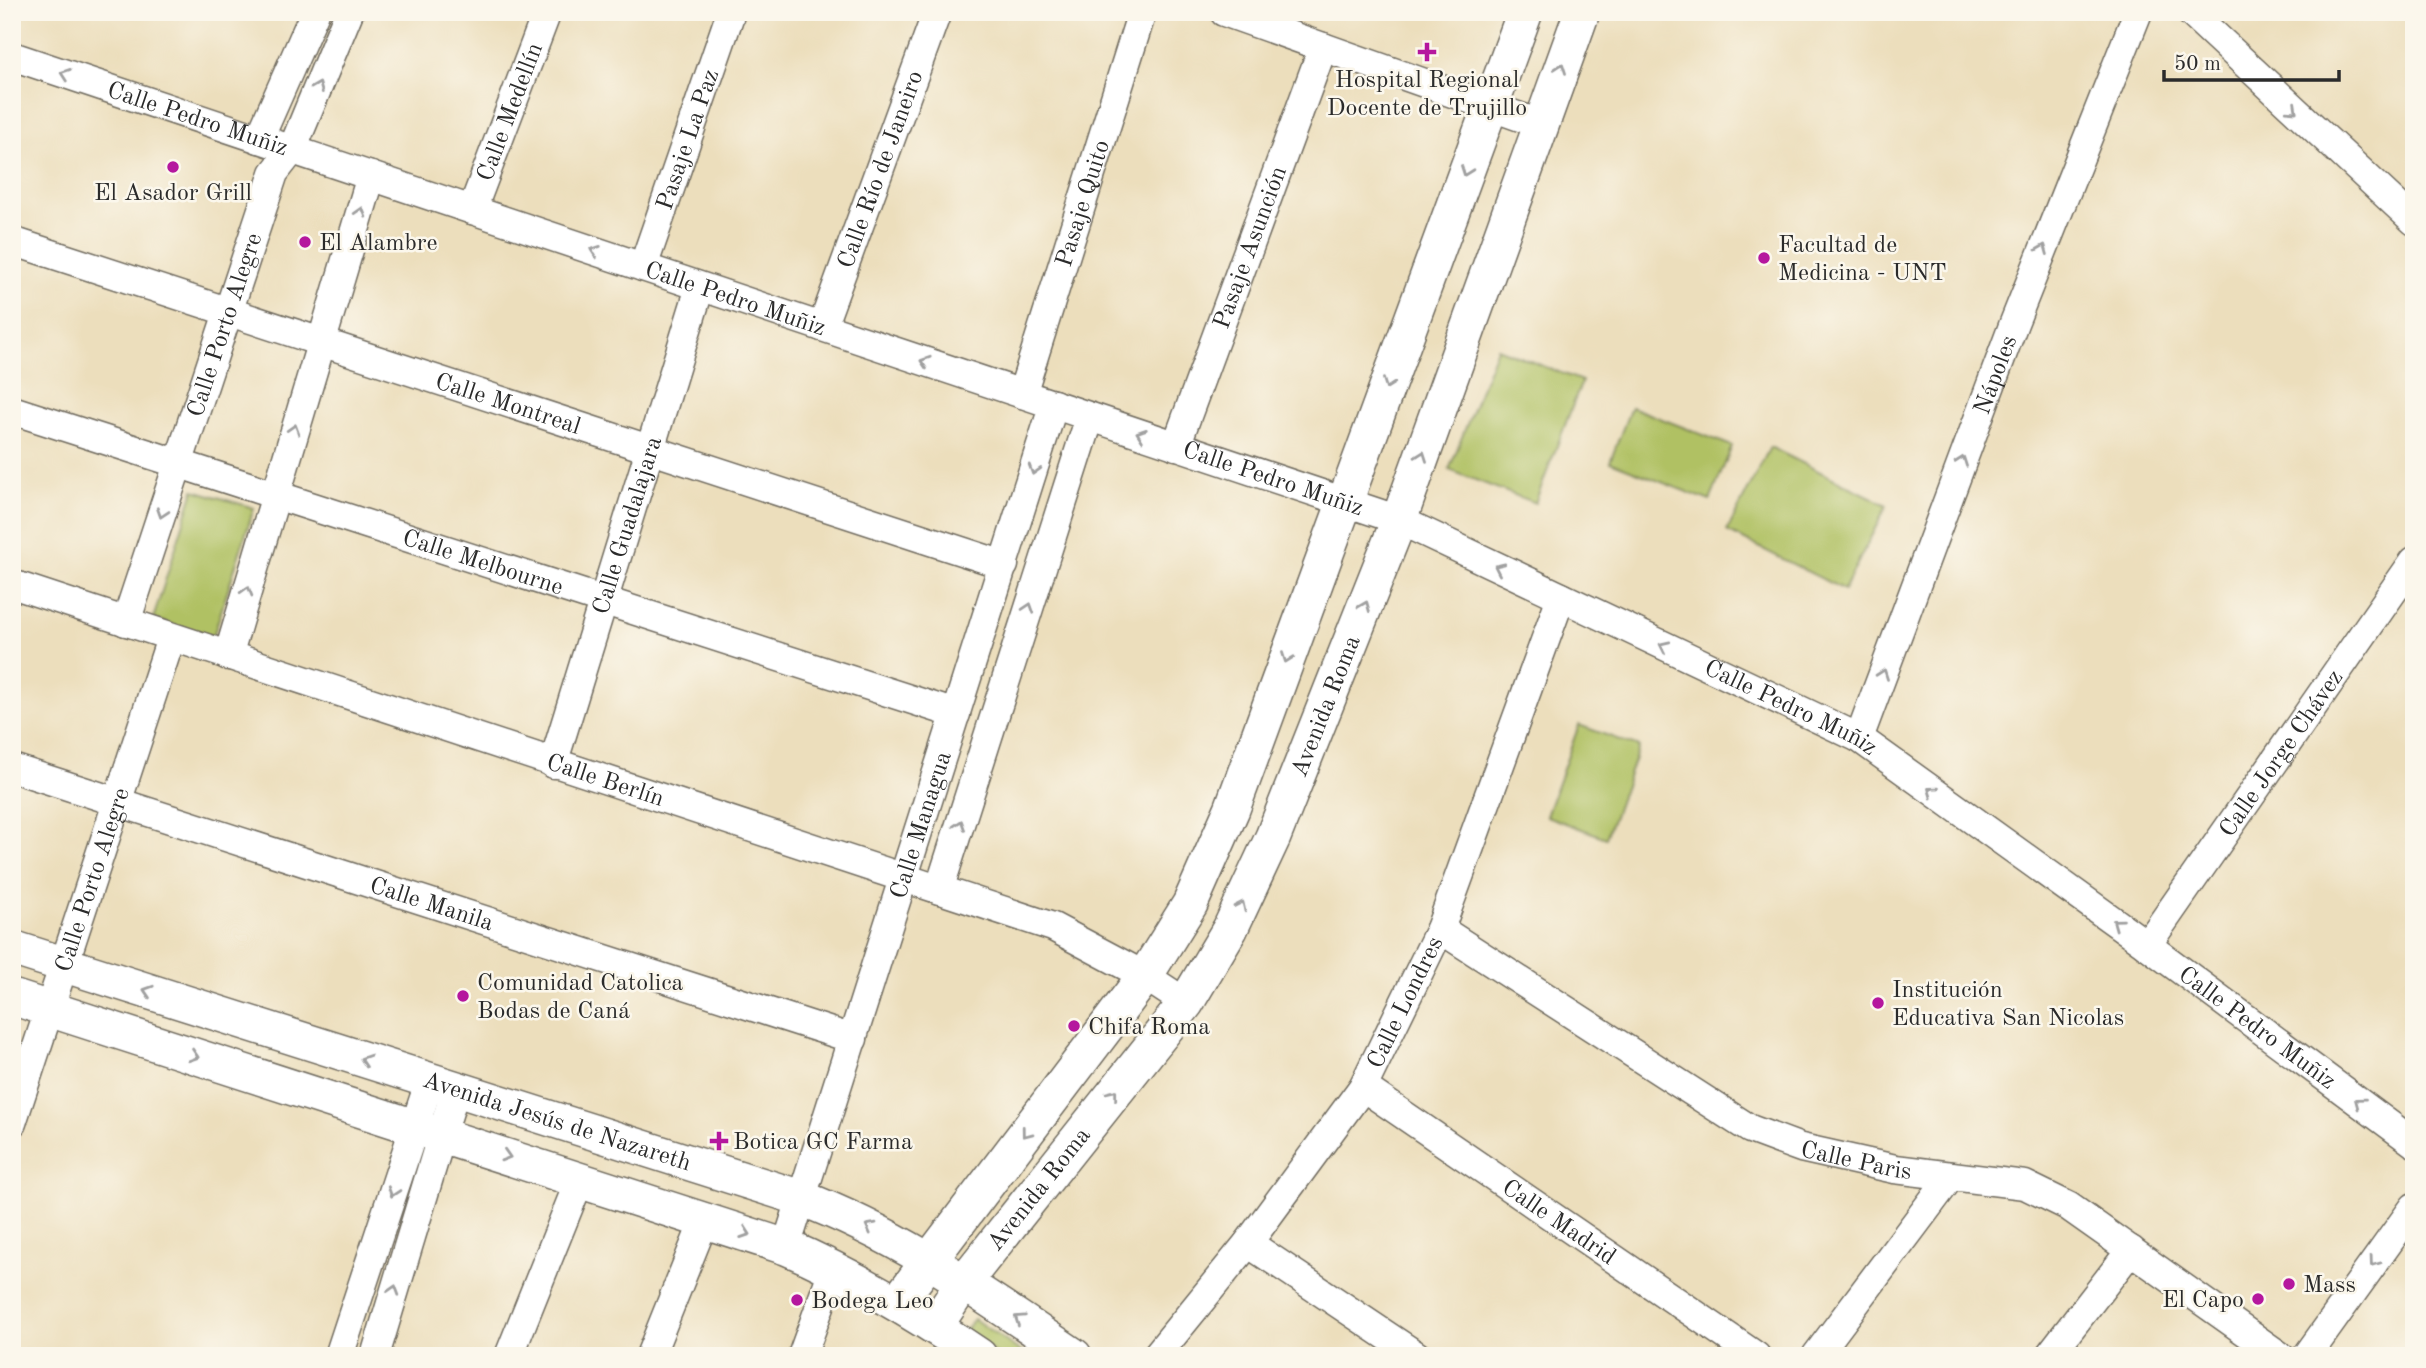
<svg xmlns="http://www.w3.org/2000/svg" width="2426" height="1368" font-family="'Old Standard TT',serif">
<rect width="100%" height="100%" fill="#fbf7ec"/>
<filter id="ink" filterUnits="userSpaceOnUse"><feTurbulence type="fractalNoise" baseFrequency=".0143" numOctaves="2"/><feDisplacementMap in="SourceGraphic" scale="14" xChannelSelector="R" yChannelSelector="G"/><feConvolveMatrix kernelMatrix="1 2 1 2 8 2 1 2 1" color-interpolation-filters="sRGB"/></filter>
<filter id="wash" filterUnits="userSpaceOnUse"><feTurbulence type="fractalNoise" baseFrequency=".00686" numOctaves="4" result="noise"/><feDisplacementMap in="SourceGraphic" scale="28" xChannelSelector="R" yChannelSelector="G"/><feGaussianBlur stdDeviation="1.57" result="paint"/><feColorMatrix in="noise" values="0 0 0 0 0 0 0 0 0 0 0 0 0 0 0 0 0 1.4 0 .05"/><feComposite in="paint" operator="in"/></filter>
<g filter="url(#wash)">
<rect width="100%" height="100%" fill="#ecdebc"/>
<path fill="#b0c164" stroke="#6e7648" stroke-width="2" d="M1497,348L1582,381L1535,503L1449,470Z
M1631,407L1732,446L1710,501L1610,462Z
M1770,447L1887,505L1844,590L1727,531Z
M194,490L254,508L213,637L153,619Z
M1579,725L1639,747L1606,838L1546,816Z
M974,1319L1027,1356H999L964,1331Z"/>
</g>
<g filter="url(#ink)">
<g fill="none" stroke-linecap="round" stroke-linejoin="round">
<defs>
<g id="minor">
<path d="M1224,12L1540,124"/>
<path d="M2190,12L2414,221"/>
<path id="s1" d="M12,56L1399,520L1859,738L2147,945L2414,1143"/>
<path d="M259,139L315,12"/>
<path id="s2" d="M472,210L547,12"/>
<path id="s3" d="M12,241L1004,565"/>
<path id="s4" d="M643,267L731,12"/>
<path id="s5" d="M822,327L937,12"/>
<path id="s6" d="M1022,394L1142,12"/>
<path id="s7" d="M12,410L956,714"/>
<path id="s8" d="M1176,446L1323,47"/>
<path id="s9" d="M12,584L1053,927L1145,976L1186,1003"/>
<path id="s10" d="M126,622L274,173L292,150L349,12"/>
<path d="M228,656L371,176"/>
<path id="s11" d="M1859,738L2014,323L2138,12"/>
<path id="s12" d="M553,764L700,287"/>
<path id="s13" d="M12,768L853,1039"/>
<path d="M939,890L1090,417"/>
<path id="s14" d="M1440,929L1750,1129L1801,1148L1895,1169L2025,1185L2068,1206L2280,1356"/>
<path id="s15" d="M2147,945L2414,561"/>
<path id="s16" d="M1363,1087L1756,1356"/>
<path id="s17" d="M12,1123L171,638"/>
<path d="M1248,1243L1417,1356"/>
<path id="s18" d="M786,1247L1054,404"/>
<path d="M339,1356L430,1080"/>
<path d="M375,1356L456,1088"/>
<path d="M509,1356L580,1179"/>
<path d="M650,1356L705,1219"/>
<path d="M802,1356L834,1267"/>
<path id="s19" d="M1156,1356L1248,1243L1363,1087L1440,929L1561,597"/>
<path d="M1816,1356L1951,1176"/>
<path d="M2049,1356L2131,1250"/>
<path d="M2307,1356L2414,1207"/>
</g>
<g id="major">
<path id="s20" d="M12,948L801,1198C904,1237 983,1295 1074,1356"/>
<path d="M12,997L786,1247C854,1276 917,1314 979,1356"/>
<path d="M897,1303L1145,976L1190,904L1232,809L1525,12"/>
<path id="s21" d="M935,1326L964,1282L1186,1003L1230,929L1273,837L1399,520L1582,12"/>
</g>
</defs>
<use href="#minor" stroke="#6f6a5e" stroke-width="31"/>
<use href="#major" stroke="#6f6a5e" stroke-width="38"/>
<use href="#minor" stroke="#fff" stroke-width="28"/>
<use href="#major" stroke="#fff" stroke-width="35"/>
</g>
<defs><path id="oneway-chevron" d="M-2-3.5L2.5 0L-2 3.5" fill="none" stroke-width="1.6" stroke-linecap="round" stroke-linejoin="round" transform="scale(1.75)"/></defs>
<g stroke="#a0a0a0">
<use href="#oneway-chevron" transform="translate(1561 68) rotate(-70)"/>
<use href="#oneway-chevron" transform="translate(65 74) rotate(-161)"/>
<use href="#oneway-chevron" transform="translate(318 87) rotate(-68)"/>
<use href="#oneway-chevron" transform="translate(2293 109) rotate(43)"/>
<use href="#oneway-chevron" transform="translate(1466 171) rotate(110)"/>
<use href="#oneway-chevron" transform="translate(361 212) rotate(-73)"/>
<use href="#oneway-chevron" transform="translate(2043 249) rotate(-68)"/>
<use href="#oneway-chevron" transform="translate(595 251) rotate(-161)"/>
<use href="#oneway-chevron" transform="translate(925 362) rotate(-162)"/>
<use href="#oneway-chevron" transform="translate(1388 384) rotate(110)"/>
<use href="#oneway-chevron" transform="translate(294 429) rotate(-73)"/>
<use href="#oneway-chevron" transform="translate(1141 434) rotate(-161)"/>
<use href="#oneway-chevron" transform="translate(1422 456) rotate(-70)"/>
<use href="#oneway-chevron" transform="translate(1962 461) rotate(-70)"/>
<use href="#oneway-chevron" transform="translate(1034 470) rotate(107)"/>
<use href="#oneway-chevron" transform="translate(162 513) rotate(108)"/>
<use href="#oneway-chevron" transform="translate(1499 568) rotate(-155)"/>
<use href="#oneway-chevron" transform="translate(247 591) rotate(-74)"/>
<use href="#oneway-chevron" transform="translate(1365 606) rotate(-68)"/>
<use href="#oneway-chevron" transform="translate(1029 608) rotate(-72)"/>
<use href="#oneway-chevron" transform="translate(1664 646) rotate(-155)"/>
<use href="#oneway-chevron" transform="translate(1287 658) rotate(110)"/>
<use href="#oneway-chevron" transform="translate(1883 674) rotate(-70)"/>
<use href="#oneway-chevron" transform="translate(1932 791) rotate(-144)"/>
<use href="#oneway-chevron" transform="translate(960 825) rotate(-72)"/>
<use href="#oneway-chevron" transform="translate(1241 906) rotate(-65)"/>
<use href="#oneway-chevron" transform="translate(2117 923) rotate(-144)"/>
<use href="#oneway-chevron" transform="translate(148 991) rotate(-162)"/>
<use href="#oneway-chevron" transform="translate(194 1056) rotate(18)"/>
<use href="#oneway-chevron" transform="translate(365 1060) rotate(-162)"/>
<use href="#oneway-chevron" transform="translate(1113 1094) rotate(-52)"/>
<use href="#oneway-chevron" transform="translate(2359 1102) rotate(-143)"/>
<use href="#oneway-chevron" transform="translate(1026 1133) rotate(127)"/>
<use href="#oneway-chevron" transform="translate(506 1156) rotate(17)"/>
<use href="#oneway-chevron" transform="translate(393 1192) rotate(108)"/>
<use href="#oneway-chevron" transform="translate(870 1227) rotate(-152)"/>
<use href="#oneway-chevron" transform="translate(746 1233) rotate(19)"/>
<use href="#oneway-chevron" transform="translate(2374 1262) rotate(126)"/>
<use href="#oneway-chevron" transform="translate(394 1290) rotate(-73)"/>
<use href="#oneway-chevron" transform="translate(1019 1319) rotate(-146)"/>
</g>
</g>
<g fill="#b5179e" stroke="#fbf7ec" stroke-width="2.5">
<path d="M1423.5 41.5h7v7h7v7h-7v7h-7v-7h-7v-7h7z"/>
<circle cx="173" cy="167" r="7"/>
<circle cx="305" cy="242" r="7"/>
<circle cx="1764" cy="258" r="7"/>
<circle cx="463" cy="996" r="7"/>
<circle cx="1878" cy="1003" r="7"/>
<circle cx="1074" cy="1026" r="7"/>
<path d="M715.5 1130.5h7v7h7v7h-7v7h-7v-7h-7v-7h7z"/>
<circle cx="2289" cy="1284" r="7"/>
<circle cx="2258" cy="1299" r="7"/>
<circle cx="797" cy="1300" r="7"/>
</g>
<g text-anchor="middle" stroke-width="5" stroke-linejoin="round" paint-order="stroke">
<g font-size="24" fill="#2b2b2b" stroke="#fbf7ec" text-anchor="start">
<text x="1427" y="87" text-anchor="middle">Hospital Regional<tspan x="1427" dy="28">Docente de Trujillo</tspan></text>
<text x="173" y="200" text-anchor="middle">El Asador Grill</text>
<text x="319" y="250">El Alambre</text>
<text x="1778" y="252">Facultad de<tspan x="1778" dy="28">Medicina - UNT</tspan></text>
<text x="477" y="990">Comunidad Catolica<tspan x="477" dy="28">Bodas de Caná</tspan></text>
<text x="1892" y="997">Institución<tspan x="1892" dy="28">Educativa San Nicolas</tspan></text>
<text x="1088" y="1034">Chifa Roma</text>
<text x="733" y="1149">Botica GC Farma</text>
<text x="2303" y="1292">Mass</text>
<text x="2244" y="1307" text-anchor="end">El Capo</text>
<text x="811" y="1308">Bodega Leo</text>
</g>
<g font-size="24" fill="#2b2b2b" stroke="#fbf7ec">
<text dy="8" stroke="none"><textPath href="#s2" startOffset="105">Calle Medellín</textPath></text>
<text dy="8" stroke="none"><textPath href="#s1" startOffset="196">Calle Pedro Muñiz</textPath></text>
<text dy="8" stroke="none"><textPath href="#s4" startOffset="135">Pasaje La Paz</textPath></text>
<text dy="8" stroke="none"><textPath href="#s5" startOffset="168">Calle Río de Janeiro</textPath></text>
<text dy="8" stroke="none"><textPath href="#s6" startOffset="200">Pasaje Quito</textPath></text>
<text dy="8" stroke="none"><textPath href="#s8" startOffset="212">Pasaje Asunción</textPath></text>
<text dy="8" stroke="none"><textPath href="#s1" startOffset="763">Calle Pedro Muñiz</textPath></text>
<text dy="8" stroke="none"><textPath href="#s10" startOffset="313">Calle Porto Alegre</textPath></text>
<text dy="8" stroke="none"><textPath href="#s11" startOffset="388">Nápoles</textPath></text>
<text dy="8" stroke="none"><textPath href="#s3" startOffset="522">Calle Montreal</textPath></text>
<text dy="8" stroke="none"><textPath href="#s1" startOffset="1330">Calle Pedro Muñiz</textPath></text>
<text dy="8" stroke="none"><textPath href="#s12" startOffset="250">Calle Guadalajara</textPath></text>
<text dy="8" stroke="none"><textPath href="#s7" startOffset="495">Calle Melbourne</textPath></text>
<text dy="8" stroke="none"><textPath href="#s21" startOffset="738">Avenida Roma</textPath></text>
<text dy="8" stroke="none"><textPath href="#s1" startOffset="1897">Calle Pedro Muñiz</textPath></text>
<text dy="8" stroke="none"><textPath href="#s15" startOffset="234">Calle Jorge Chávez</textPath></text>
<text dy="8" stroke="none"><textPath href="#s9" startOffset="625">Calle Berlín</textPath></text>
<text dy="8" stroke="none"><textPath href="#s18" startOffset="443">Calle Managua</textPath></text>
<text dy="8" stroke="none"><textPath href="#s17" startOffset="256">Calle Porto Alegre</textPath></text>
<text dy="8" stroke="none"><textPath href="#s13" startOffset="441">Calle Manila</textPath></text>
<text dy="8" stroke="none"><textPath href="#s19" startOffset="434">Calle Londres</textPath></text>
<text dy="8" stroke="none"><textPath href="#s1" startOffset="2464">Calle Pedro Muñiz</textPath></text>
<text dy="8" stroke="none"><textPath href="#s20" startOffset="572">Avenida Jesús de Nazareth</textPath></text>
<text dy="8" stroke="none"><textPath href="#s14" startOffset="480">Calle Paris</textPath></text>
<text dy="8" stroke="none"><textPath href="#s21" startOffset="172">Avenida Roma</textPath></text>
<text dy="8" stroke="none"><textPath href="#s16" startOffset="238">Calle Madrid</textPath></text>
</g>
</g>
<rect width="2426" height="1368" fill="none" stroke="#fbf7ec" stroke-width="42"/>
<path d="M2164 70v10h175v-10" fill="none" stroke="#2b2b2b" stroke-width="3.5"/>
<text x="2174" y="70" font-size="21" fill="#2b2b2b" stroke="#fbf7ec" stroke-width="5" paint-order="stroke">50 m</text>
</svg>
